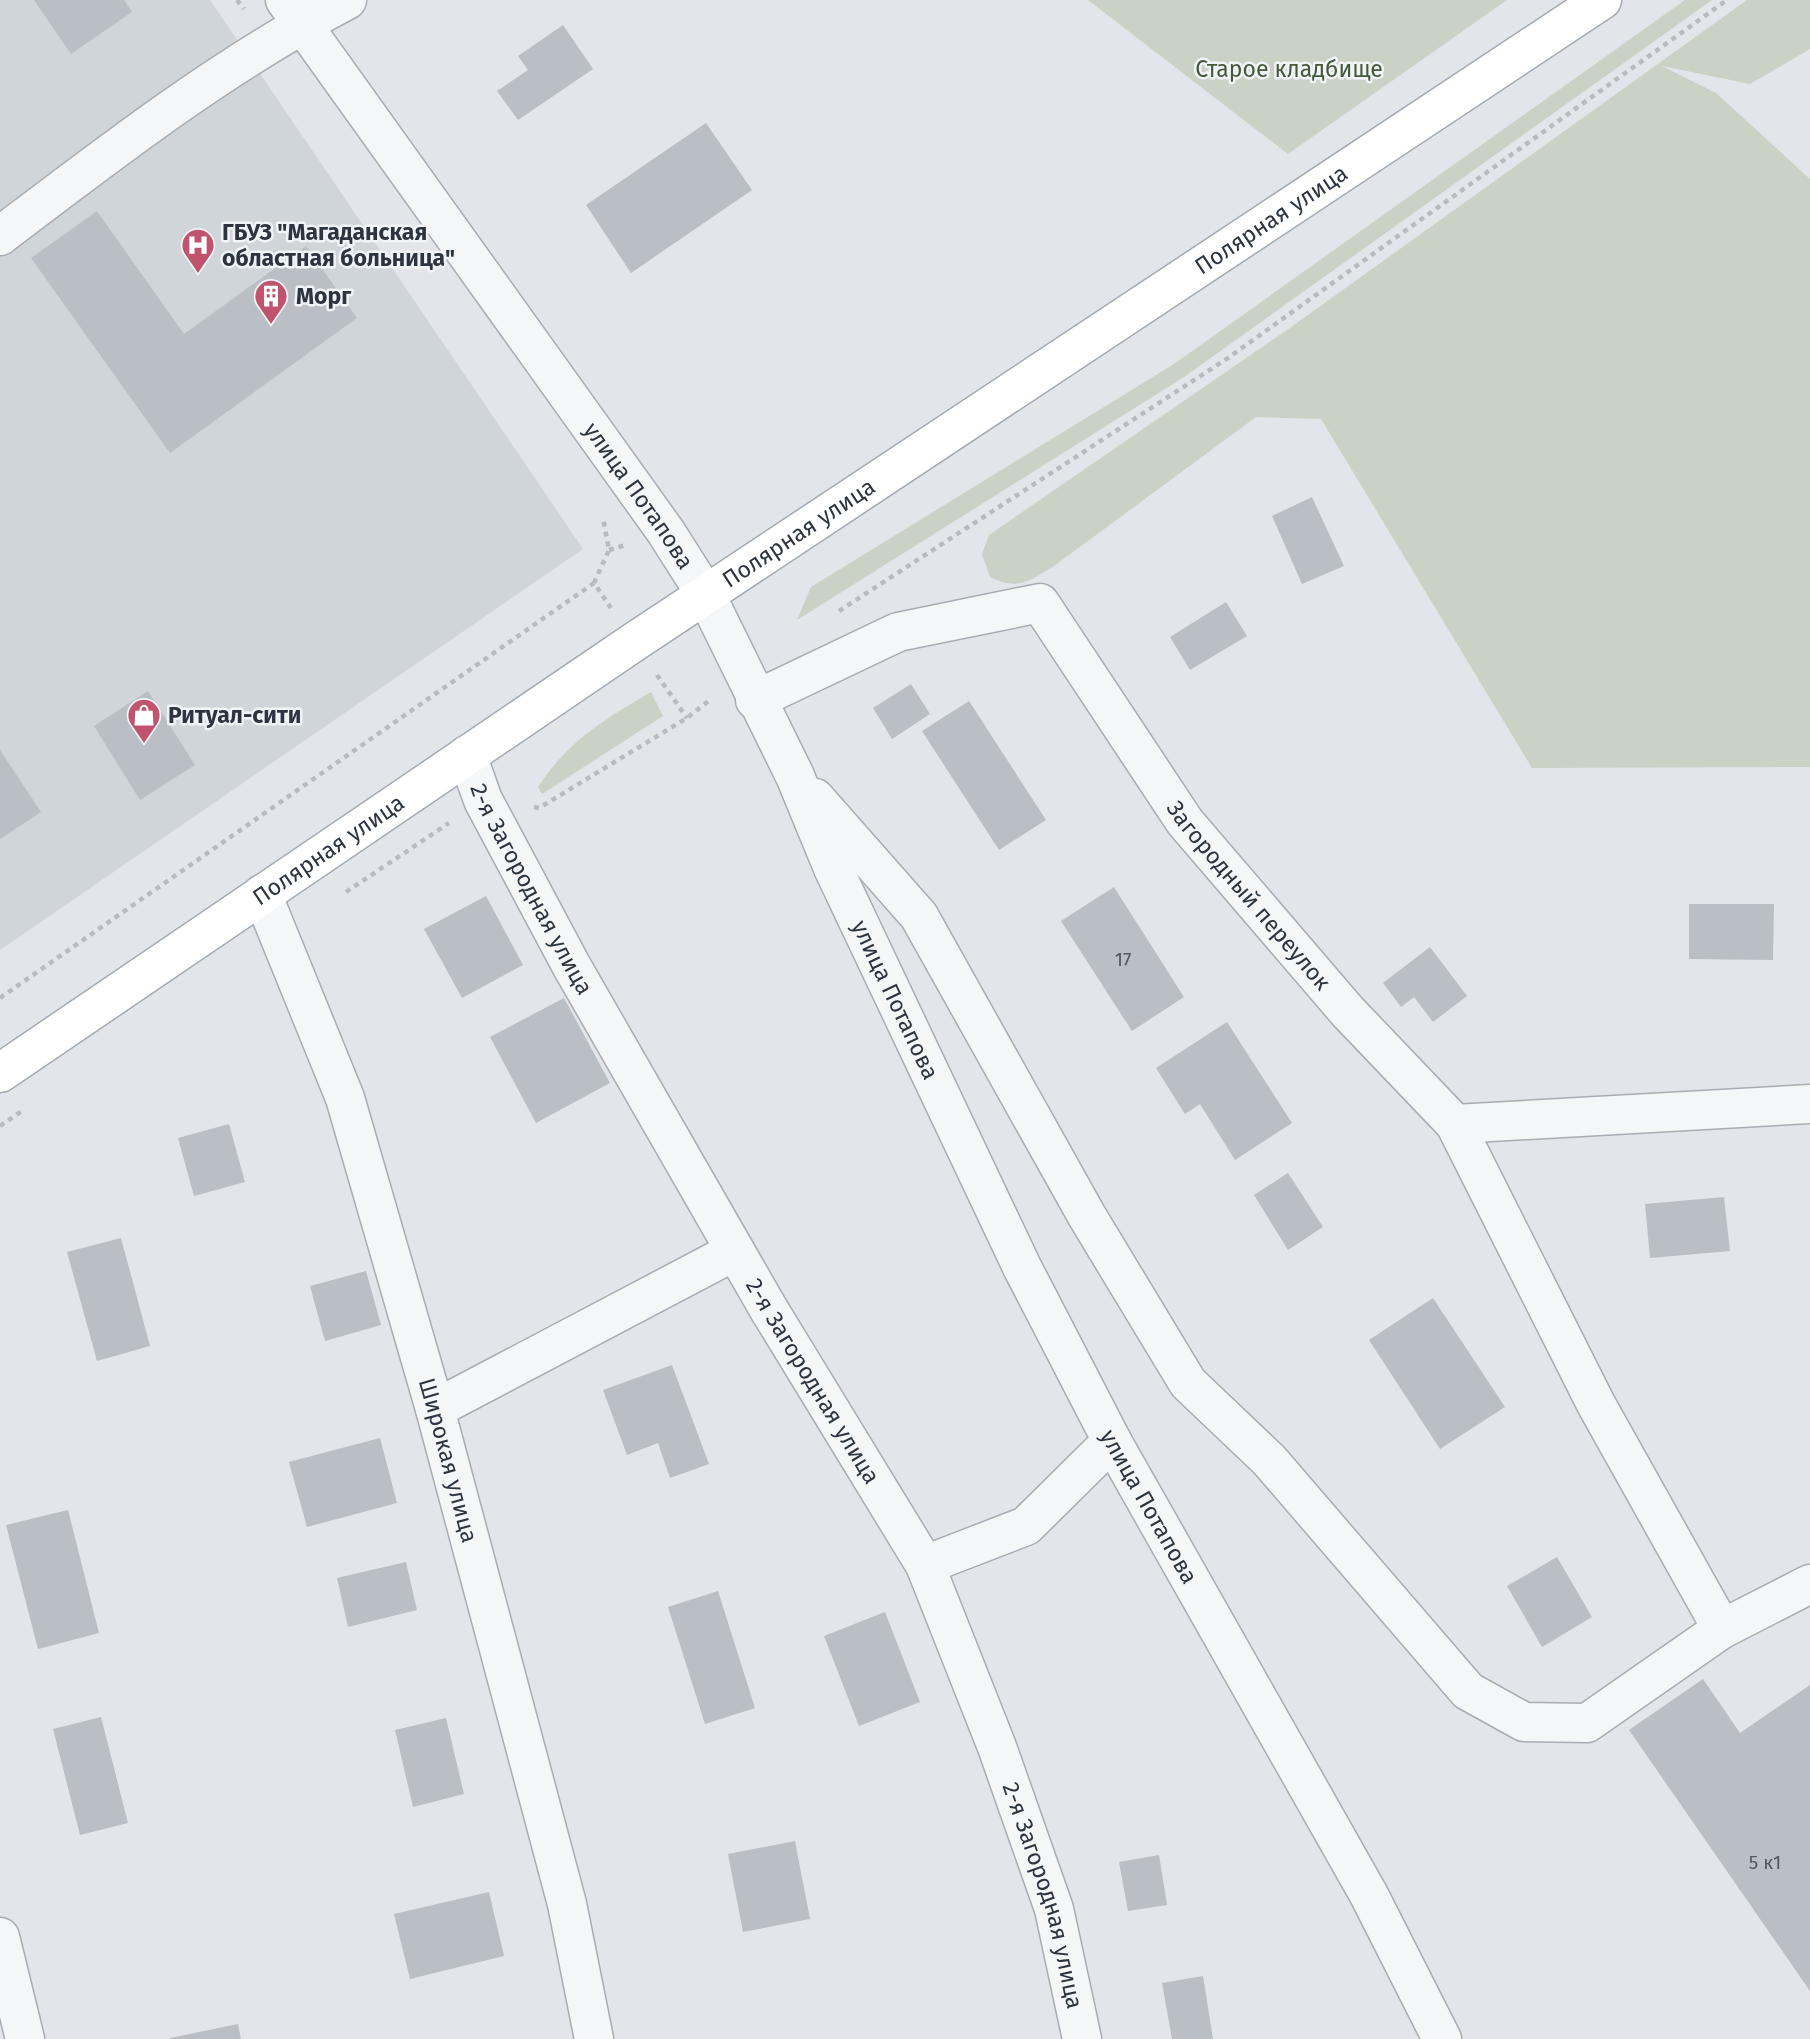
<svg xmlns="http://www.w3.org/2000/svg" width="1810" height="2039" font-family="'Fira Sans',sans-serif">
<rect width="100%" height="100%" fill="#e2e5e9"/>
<path fill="#d0d5da" d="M0,0H210L583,549L0,950Z"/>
<path fill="#c9d2c4" d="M1088,0H1507L1288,154Z
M1685,0H1712L1184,377L797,620L811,587L1174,364Z
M1747,0H1810V49L1750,84L1662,66L1716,93L1810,179V767L1532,768L1321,419L1256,417L1054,566C1029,581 1018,591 990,577L982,554L989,535L1287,330Z
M651,692L663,716L542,794L538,787C569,740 604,720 651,692Z"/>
<path fill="#babfc5" d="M34,0H124L132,12L71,54Z
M563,25L593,69L518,120L497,91L528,70L518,56Z
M706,123L752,190L631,273L586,205Z
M97,211L184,334L306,246L357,318L170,453L31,258Z
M1312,497L1344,566L1302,584L1272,516Z
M1226,602L1247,636L1190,670L1170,637Z
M911,684L930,714L892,739L873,708Z
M148,691L195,765L140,800L94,726Z
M969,701L1046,820L999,850L922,731Z
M0,750L41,812L0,839Z
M1114,887L1184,997L1132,1031L1061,921Z
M486,896L523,965L462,998L424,929Z
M1689,904H1774L1773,960L1689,959Z
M1430,947L1467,996L1433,1022L1414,997L1401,1007L1383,983Z
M564,998L610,1083L536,1123L490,1037Z
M1227,1022L1292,1123L1235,1160L1200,1104L1185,1114L1156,1068Z
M229,1124L245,1182L194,1196L178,1138Z
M1288,1173L1323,1227L1288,1250L1254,1195Z
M1724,1197L1730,1251L1650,1258L1645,1204Z
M121,1238L150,1346L97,1361L67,1252Z
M366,1271L381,1325L325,1341L310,1286Z
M1433,1298L1505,1407L1440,1449L1369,1340Z
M672,1365L709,1464L670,1478L658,1443L627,1455L603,1390Z
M380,1438L397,1503L307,1527L289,1462Z
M68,1510L99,1633L38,1649L6,1525Z
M1557,1557L1592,1617L1542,1647L1507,1586Z
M406,1562L417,1610L348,1627L337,1578Z
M718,1591L755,1708L705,1724L668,1607Z
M885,1612L920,1702L859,1726L824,1636Z
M1703,1679L1740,1733L1810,1685V1991L1629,1730Z
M101,1717L128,1823L80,1835L53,1729Z
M446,1718L464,1794L413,1807L395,1730Z
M795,1841L810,1919L743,1932L728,1854Z
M1159,1855L1167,1905L1128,1911L1119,1862Z
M489,1892L504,1956L410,1979L394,1914Z
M1203,1976L1213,2039H1172L1162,1983Z
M238,2024L241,2039H170V2038Z"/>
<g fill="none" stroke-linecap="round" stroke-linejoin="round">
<defs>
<g id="minor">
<path id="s1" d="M285,0L666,532L706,595L795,776L833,868L1022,1267L1112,1441L1369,1895L1442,2039"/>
<path d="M0,236C112,151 223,65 347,0"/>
<path id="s2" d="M755,700L898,632L1040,603L1185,822L1348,1012L1455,1124L1810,1104"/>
<path id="s3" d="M467,755L483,800L571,965L768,1308L925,1565L997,1747L1054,1909L1082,2039"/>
<path d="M815,798L919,916L1087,1216L1188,1383L1269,1460L1468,1691L1524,1722L1587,1723L1722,1629L1810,1584"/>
<path id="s4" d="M262,894L345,1098L435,1409L567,1904L594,2039"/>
<path d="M1455,1124L1596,1404L1722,1629"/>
<path d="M435,1409L735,1251"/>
<path d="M925,1565L1026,1526L1112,1441"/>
<path d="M0,1937L25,2039"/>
</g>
<g id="major">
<path id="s5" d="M0,1073L634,642L1602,0"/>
</g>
</defs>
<use href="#minor" stroke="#a8acb3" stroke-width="41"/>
<use href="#major" stroke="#a2abb3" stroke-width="41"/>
<path stroke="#b8bcc0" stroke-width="4.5" stroke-dasharray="5 5" stroke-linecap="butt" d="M237,0L244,9
M609,550L625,545
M594,583L609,550L603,518
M839,611L1228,358L1727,0
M657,675L687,718
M534,807L539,808L687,718L711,699
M346,892L449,823
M0,998L594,583L611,608
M0,1126L22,1111"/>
<use href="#minor" stroke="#f4f6f7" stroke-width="38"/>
<use href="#major" stroke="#fff" stroke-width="38"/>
</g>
<defs>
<symbol id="hospital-pin" viewBox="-11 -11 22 30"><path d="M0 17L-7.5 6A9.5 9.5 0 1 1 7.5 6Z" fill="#c0546e" stroke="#f1f4f6"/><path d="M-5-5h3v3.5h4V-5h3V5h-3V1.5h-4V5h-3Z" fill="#fff"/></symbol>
<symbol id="building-pin" viewBox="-11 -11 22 30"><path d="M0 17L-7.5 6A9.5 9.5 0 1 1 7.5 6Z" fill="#c0546e" stroke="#f1f4f6"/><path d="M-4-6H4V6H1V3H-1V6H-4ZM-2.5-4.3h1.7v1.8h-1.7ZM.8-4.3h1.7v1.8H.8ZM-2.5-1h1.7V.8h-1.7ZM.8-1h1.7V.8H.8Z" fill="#fff"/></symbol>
<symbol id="shop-pin" viewBox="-11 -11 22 30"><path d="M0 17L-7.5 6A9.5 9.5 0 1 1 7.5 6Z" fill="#c0546e" stroke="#f1f4f6"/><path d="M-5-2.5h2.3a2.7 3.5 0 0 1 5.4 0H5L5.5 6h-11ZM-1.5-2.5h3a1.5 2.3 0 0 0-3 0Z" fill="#fff"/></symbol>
</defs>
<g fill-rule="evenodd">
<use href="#hospital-pin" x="179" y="226" width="38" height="52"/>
<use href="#building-pin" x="252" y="277" width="38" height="52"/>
<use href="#shop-pin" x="125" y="696" width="38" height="52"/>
</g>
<g text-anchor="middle" stroke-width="5" stroke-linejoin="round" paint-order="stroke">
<g font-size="19" fill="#505760">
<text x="1123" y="966">17</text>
<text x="1765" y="1869">5 к1</text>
</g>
<g font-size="23" fill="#43593a" stroke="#f1f4f6">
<text x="1289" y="77">Старое кладбище</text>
</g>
<g font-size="23" fill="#2c343f" stroke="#f1f4f6">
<text dy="8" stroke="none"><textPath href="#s5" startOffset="1531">Полярная улица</textPath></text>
<text dy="8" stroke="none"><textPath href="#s1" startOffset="609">улица Потапова</textPath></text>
<text dy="8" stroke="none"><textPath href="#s5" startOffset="964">Полярная улица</textPath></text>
<text dy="8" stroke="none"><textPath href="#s5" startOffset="397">Полярная улица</textPath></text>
<text dy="8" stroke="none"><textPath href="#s3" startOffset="149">2-я Загородная улица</textPath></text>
<text dy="8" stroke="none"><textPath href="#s2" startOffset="663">Загородный переулок</textPath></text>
<text dy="8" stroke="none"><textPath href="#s1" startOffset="1176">улица Потапова</textPath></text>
<text dy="8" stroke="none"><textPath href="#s3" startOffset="716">2-я Загородная улица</textPath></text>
<text dy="8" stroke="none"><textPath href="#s4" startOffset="597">Широкая улица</textPath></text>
<text dy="8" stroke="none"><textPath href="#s1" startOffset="1743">улица Потапова</textPath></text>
<text dy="8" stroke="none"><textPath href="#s3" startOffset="1283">2-я Загородная улица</textPath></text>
</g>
<g font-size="23" font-weight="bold" fill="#2c343f" stroke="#f1f4f6" text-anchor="start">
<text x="222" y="240">ГБУЗ "Магаданская<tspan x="222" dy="26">областная больница"</tspan></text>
<text x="296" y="304">Морг</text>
<text x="168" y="723">Ритуал-сити</text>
</g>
</g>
</svg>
